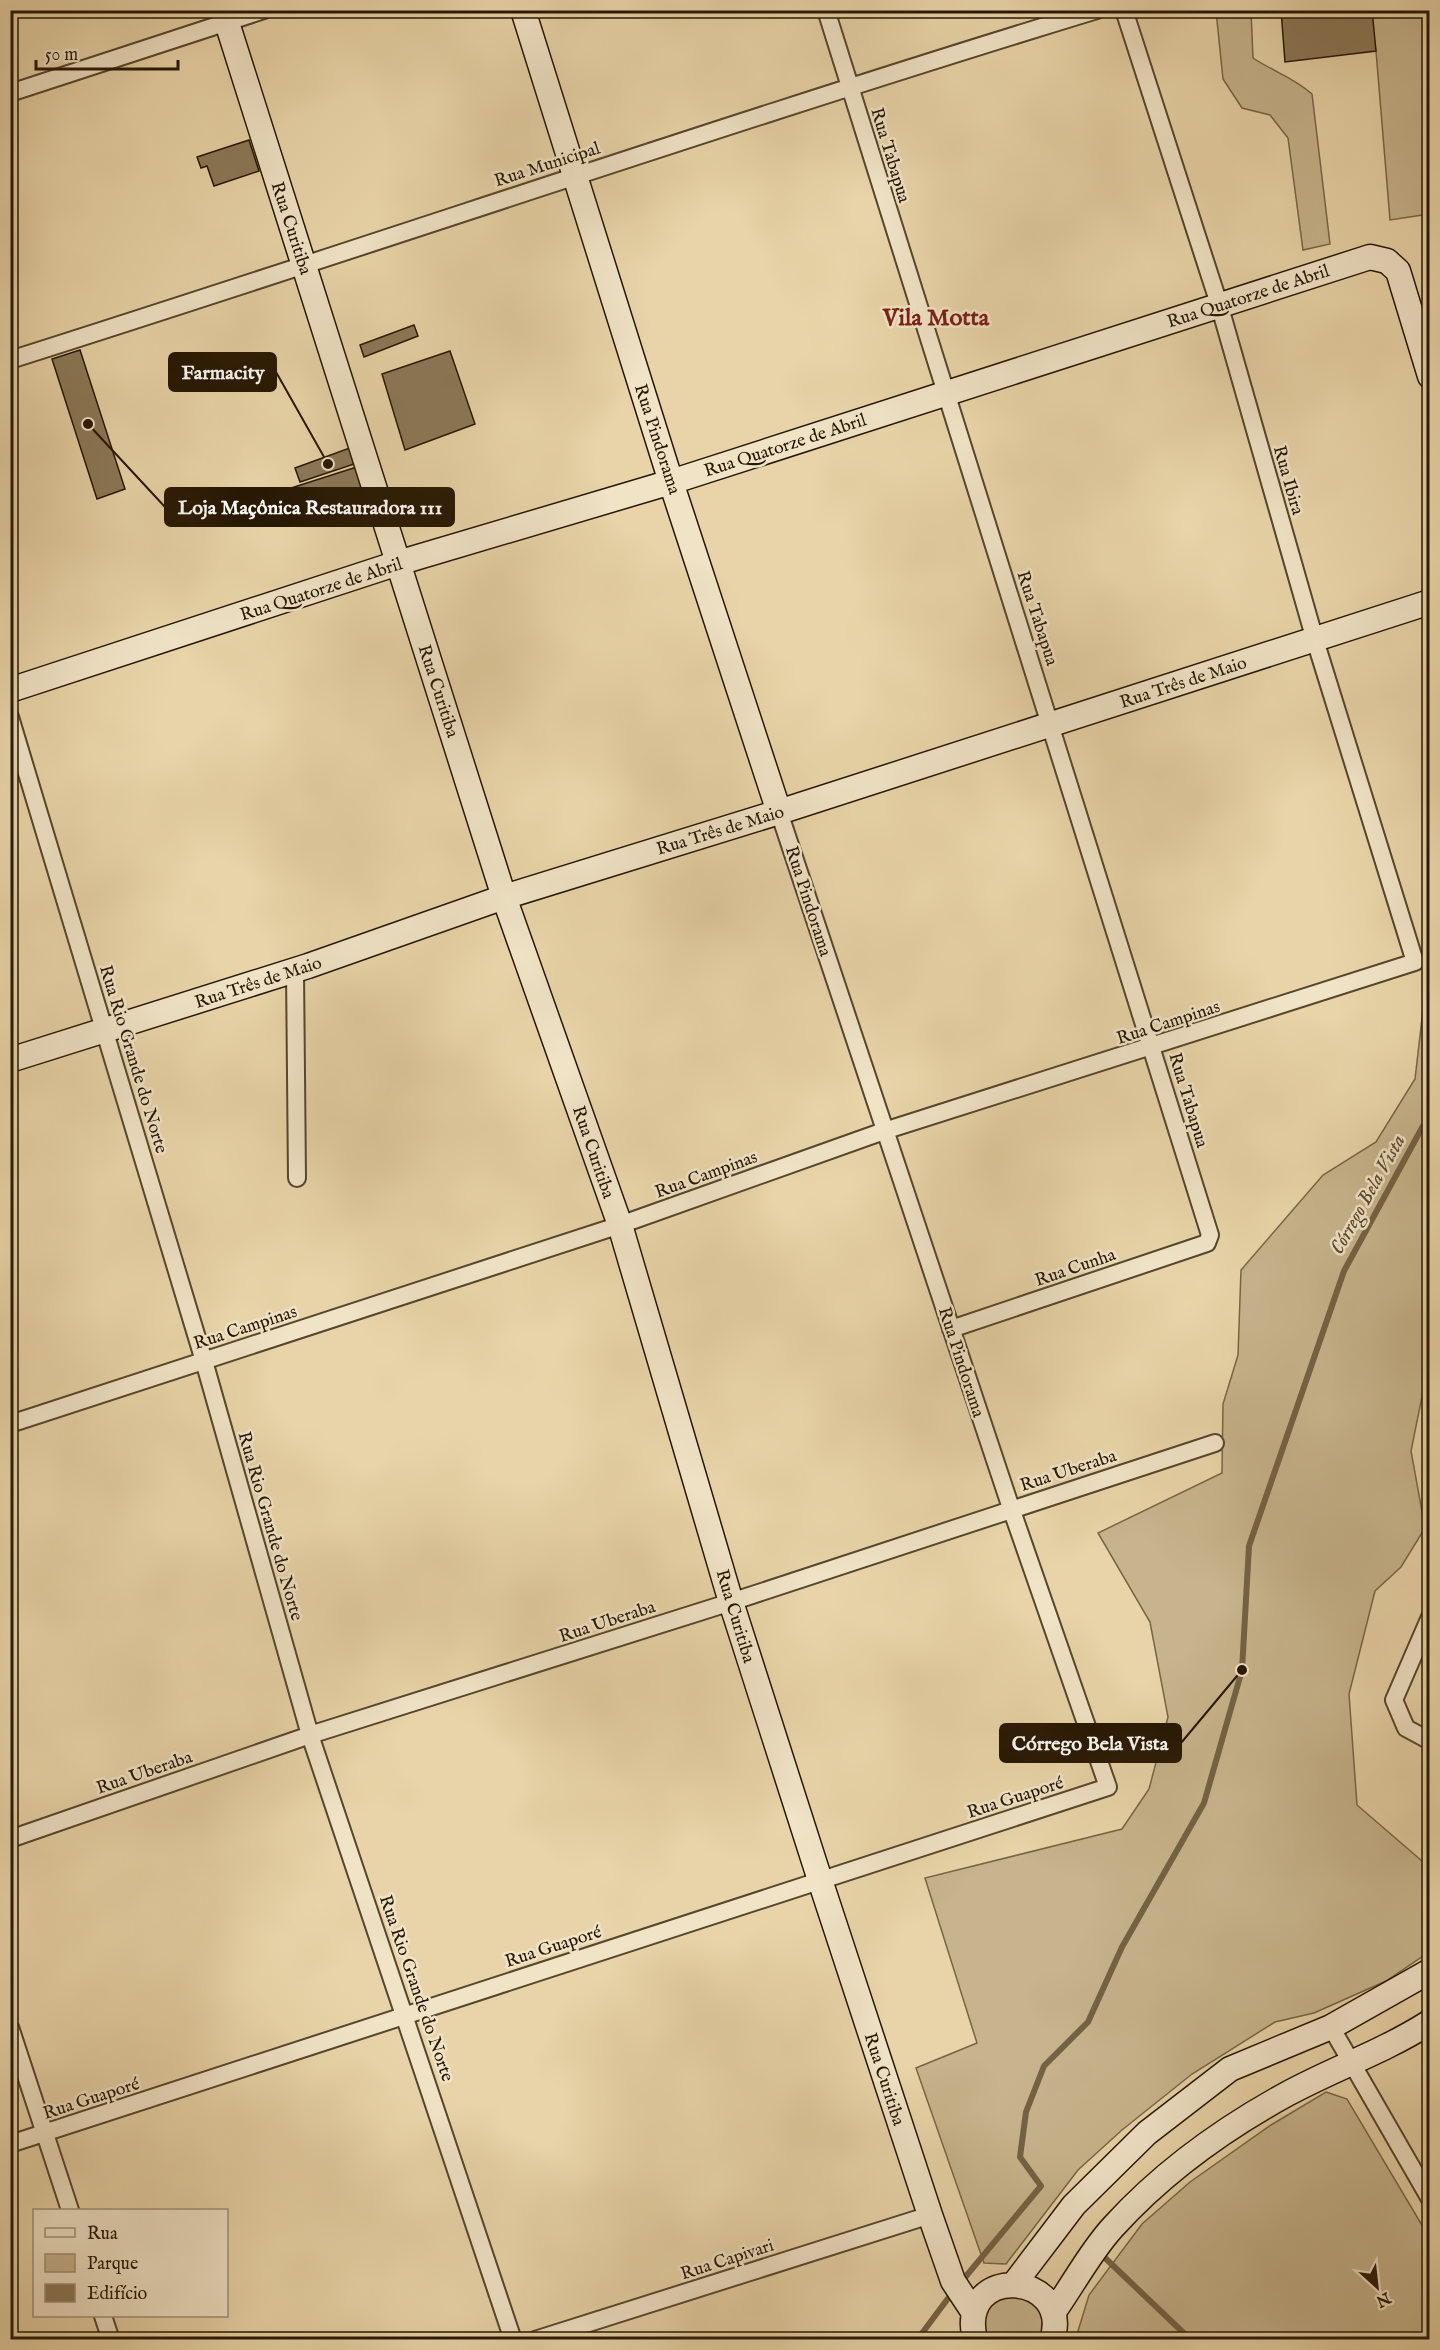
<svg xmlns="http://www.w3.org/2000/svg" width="1440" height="2350" font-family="'IM FELL English',serif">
<rect width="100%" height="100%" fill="#e8d4a8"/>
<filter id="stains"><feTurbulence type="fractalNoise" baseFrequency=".00333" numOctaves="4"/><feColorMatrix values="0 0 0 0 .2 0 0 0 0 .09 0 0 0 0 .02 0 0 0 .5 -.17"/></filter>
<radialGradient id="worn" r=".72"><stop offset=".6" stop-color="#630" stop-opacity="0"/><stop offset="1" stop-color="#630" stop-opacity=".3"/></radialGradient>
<path fill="#c7b48c" stroke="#766647" stroke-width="1.5" d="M1216,11H1251L1253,58C1274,72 1293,77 1312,94L1330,244L1303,250L1288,138L1270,115L1242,108L1223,79Z
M1370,11H1429V214L1390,220L1376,51Z
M1429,981L1430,1357L1411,1451L1425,1528L1401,1567L1375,1591L1349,1694L1357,1805L1429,1867V1952L1386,1981L1314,2013L1275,2022L1192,2074L1122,2130L1078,2170L1006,2264L984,2263L916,2068L977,2043L925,1878L1122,1829L1149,1789L1168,1717L1150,1622L1098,1533L1222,1473L1223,1404L1238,1355L1241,1270L1323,1175L1376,1142L1415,1079L1426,984Z
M1326,2092L1347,2099L1429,2237V2339L1092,2340L1078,2331L1089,2295L1142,2224L1190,2182L1271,2125Z
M1019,2293L1043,2311L1041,2339L986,2340L982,2329L991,2301Z"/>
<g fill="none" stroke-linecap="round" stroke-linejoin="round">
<path stroke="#736244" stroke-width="6" d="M1103,2256L1191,2340
M962,2281L1041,2186L1020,2157L1026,2112L1044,2066L1088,2022L1122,1947L1204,1803L1242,1670L1249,1546L1344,1271L1430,1113
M917,2340L952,2293"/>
</g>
<path fill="#8b7958" stroke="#261702" stroke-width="1.5" d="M1281,10H1372L1376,51L1285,62Z
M249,140L259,171L214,186L207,166L201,168L197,157Z
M414,325L418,336L364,357L360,345Z
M80,350L125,489L97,499L52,359Z
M450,351L475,424L405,450L382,374Z
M358,445L363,461L300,482L295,468Z
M366,464L374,489L297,514L288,489Z"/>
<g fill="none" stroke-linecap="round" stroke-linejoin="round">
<defs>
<path id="street" d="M826,10L1210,1235L1207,1243L951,1329
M10,93L264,10
M10,360C373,245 733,121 1097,10
M10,717L204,1361L310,1735L513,2340
M295,970L297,1178
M10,1424L620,1225L884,1131L1415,962L1315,640L1219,304L1124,10
M1430,1617L1394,1700L1406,1728L1430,1741
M10,1839L310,1735L731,1602L1215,1443
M10,2027L70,2210
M1331,2027L1430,2199
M10,2144L1108,1787L1011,1508L779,812
M103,2316L111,2340
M535,2340L930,2215"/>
<path id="secondary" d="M223,10L504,897L620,1225L731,1602L820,1880L930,2215L953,2281L974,2313
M523,10L671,482L779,812
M10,690L398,563L671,482L1370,257L1387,261L1398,271L1430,376
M10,1060L308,966L504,897L779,812L1430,602
M1014,2284L1074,2205L1147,2133L1230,2069L1331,2027L1430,1971
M1053,2313C1073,2285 1090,2252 1113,2227C1162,2173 1223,2129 1287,2094C1335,2068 1383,2052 1430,2022
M975,2340C956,2262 1074,2272 1052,2340"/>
</defs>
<use href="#street" stroke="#56462c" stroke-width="20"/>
<use href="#secondary" stroke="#261702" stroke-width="27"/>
<use href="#street" stroke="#f0e3c6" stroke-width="16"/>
<use href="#secondary" stroke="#f0e3c6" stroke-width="24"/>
</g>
<g text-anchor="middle" stroke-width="5" stroke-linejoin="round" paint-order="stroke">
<g font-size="18" fill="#261702" stroke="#f0e3c6">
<text transform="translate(891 155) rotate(73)" y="6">Rua Tabapua</text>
<text transform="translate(547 164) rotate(-18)" y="6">Rua Municipal</text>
<text transform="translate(292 228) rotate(72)" y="6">Rua Curitiba</text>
<text transform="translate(1248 296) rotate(-18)" y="6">Rua Quatorze de Abril</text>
<text transform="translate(658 439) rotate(72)" y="6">Rua Pindorama</text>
<text transform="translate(785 445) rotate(-18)" y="6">Rua Quatorze de Abril</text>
<text transform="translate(1289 480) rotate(74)" y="6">Rua Ibira</text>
<text transform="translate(321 589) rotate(-18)" y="6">Rua Quatorze de Abril</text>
<text transform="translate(1038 618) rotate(72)" y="6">Rua Tabapua</text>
<text transform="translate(1183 682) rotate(-18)" y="6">Rua Três de Maio</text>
<text transform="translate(439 691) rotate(72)" y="6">Rua Curitiba</text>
<text transform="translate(720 830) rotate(-17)" y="6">Rua Três de Maio</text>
<text transform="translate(809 901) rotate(72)" y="6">Rua Pindorama</text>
<text transform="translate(258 982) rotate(-18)" y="6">Rua Três de Maio</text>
<text transform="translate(1168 1022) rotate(-18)" y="6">Rua Campinas</text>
<text transform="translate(134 1059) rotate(73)" y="6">Rua Rio Grande do Norte</text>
<text transform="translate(1189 1100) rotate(73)" y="6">Rua Tabapua</text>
<text transform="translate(594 1152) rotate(71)" y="6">Rua Curitiba</text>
<text transform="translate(706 1174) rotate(-20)" y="6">Rua Campinas</text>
<text transform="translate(1075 1267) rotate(-19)" y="6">Rua Cunha</text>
<text transform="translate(245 1327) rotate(-18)" y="6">Rua Campinas</text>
<text transform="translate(962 1362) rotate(72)" y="6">Rua Pindorama</text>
<text transform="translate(1068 1470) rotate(-18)" y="6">Rua Uberaba</text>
<text transform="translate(271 1526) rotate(74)" y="6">Rua Rio Grande do Norte</text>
<text transform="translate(736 1616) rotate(73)" y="6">Rua Curitiba</text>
<text transform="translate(607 1621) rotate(-18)" y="6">Rua Uberaba</text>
<text transform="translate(144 1772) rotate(-19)" y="6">Rua Uberaba</text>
<text transform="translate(1015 1797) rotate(-18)" y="6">Rua Guaporé</text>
<text transform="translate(553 1946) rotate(-18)" y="6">Rua Guaporé</text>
<text transform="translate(417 1988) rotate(71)" y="6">Rua Rio Grande do Norte</text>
<text transform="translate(885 2079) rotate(72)" y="6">Rua Curitiba</text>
<text transform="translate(91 2098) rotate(-18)" y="6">Rua Guaporé</text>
<text transform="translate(727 2259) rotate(-18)" y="6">Rua Capivari</text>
</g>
<g font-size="20" font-style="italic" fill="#59492e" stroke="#f0e3c6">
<text transform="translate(1367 1194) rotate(-61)" y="7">Córrego Bela Vista</text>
</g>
<g font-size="24" font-weight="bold" fill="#7a1f14" stroke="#f0e3c6">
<text x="936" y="325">Vila Motta</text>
</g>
</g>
<path fill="none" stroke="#261702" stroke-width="2" d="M328 464L276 372M88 424L165 507M1242 1670L1181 1743"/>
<g fill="#261702" stroke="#f0e3c6" stroke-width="2">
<circle cx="328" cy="464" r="6"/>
<circle cx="88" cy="424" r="6"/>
<circle cx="1242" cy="1670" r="6"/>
</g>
<g fill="#261702" stroke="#261702" stroke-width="2">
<rect x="169" y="353" width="107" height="38" rx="6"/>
<rect x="165" y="488" width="289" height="38" rx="6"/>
<rect x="1000" y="1724" width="181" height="38" rx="6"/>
</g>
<g font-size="20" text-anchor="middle" font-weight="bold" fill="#fff">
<text x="223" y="379">Farmacity</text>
<text x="310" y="514">Loja Maçônica Restauradora 111</text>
<text x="1090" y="1750">Córrego Bela Vista</text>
</g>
<rect width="1440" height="2350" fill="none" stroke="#e8d4a8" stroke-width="36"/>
<rect x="12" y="12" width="1416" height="2326" fill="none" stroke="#261702" stroke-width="3"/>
<rect x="18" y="18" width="1404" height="2314" fill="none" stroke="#261702" stroke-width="1.5"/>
<rect x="33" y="2209" width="195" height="108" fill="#f0e3c6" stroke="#9f9178" stroke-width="1.5"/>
<rect x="45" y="2228" width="30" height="9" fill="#f0e3c6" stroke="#9f9178" stroke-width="1.5"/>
<text x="87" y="2239" font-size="18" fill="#261702">Rua</text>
<rect x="45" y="2254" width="30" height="18" fill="#c7b48c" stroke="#9f9178" stroke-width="1.5"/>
<text x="87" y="2269" font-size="18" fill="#261702">Parque</text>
<rect x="45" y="2284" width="30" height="18" fill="#8b7958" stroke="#9f9178" stroke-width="1.5"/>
<text x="87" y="2299" font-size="18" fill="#261702">Edifício</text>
<g transform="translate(1377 2287) rotate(153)" stroke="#f0e3c6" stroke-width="4.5" paint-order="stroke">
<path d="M0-4.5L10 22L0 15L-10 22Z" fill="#261702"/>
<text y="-9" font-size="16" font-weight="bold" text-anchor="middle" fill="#261702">N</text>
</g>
<path d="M36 60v9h142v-9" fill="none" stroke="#261702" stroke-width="3"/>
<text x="45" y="60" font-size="18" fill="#261702" stroke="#f0e3c6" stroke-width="4.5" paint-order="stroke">50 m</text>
<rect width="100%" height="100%" filter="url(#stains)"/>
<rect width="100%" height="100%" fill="url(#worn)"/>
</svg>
